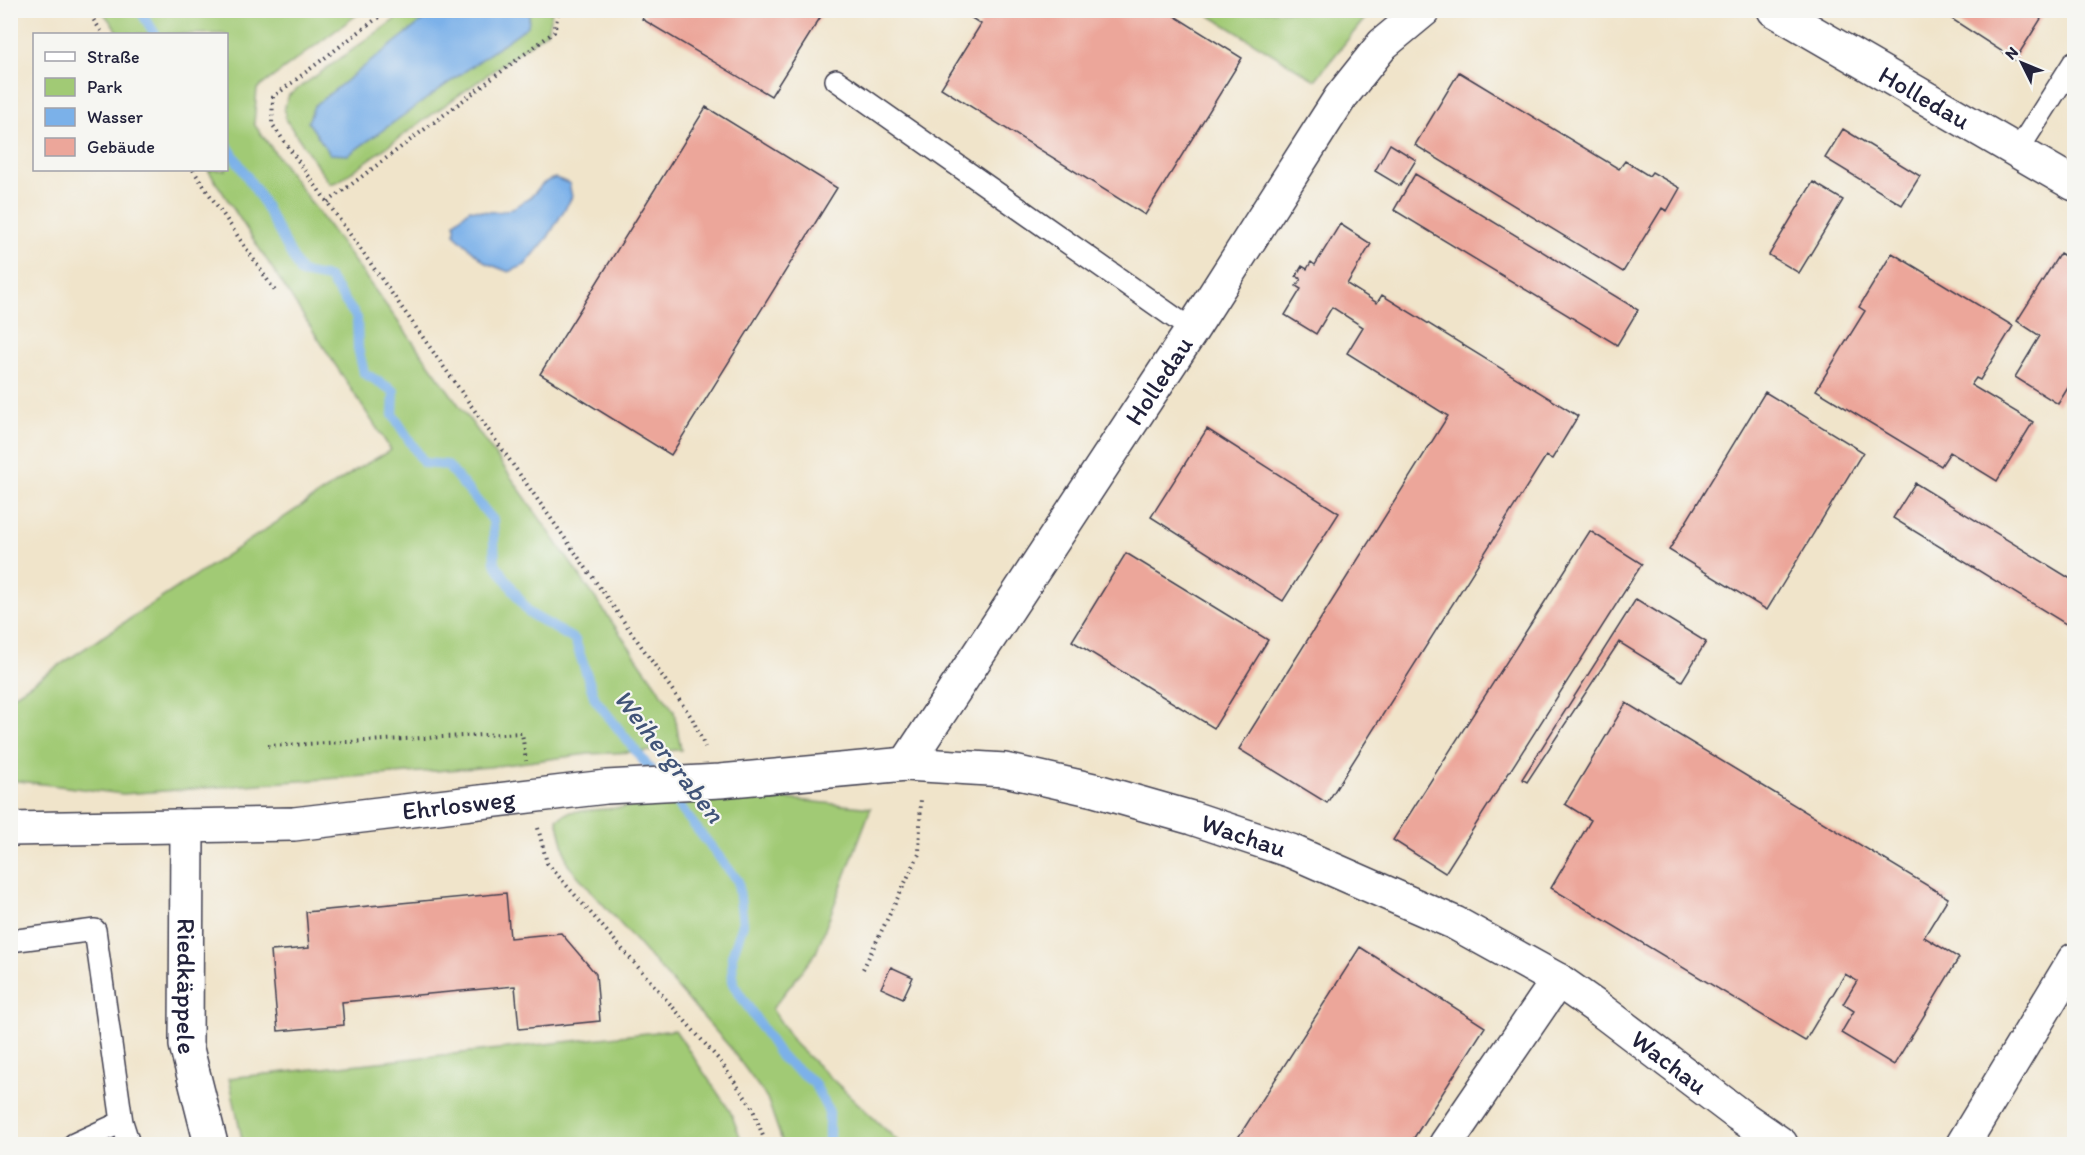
<svg xmlns="http://www.w3.org/2000/svg" width="2085" height="1155" font-family="Itim,sans-serif">
<rect width="100%" height="100%" fill="#f6f6f2"/>
<filter id="ink" filterUnits="userSpaceOnUse"><feTurbulence type="fractalNoise" baseFrequency=".0167" numOctaves="2"/><feDisplacementMap in="SourceGraphic" scale="12" xChannelSelector="R" yChannelSelector="G"/><feConvolveMatrix kernelMatrix="1 2 1 2 8 2 1 2 1" color-interpolation-filters="sRGB"/></filter>
<filter id="wash" filterUnits="userSpaceOnUse"><feTurbulence type="fractalNoise" baseFrequency=".008" numOctaves="4" result="noise"/><feDisplacementMap in="SourceGraphic" scale="24" xChannelSelector="R" yChannelSelector="G"/><feGaussianBlur stdDeviation="1.35" result="paint"/><feColorMatrix in="noise" values="0 0 0 0 0 0 0 0 0 0 0 0 0 0 0 0 0 1.4 0 .05"/><feComposite in="paint" operator="in"/></filter>
<g filter="url(#wash)">
<rect width="100%" height="100%" fill="#f0e4ca"/>
<path fill="#a1ca75" stroke="#627658" stroke-width="1.5" d="M102,11H362L257,89L254,124L499,460L674,711L681,750L588,754L489,767L123,794L11,780V697L359,468L391,450L208,170H226V34H120Z
M407,11H435L418,25L348,155L527,26L530,11H552L547,32L339,181L330,184L286,120L284,108L289,95Z
M1202,11H1371L1315,80Z
M760,796L871,808L816,953L772,1009L796,1045L901,1144H783L767,1098L728,1045L568,865L557,819L569,812Z
M675,1030L730,1111L743,1144H243L229,1078Z"/>
<path fill="#7bb1e9" stroke="#4e6a92" stroke-width="1.5" d="M435,11H530L528,26L348,155L330,154L308,122L314,106Z
M555,178L569,183L572,197L548,237L525,265L509,272L486,263L455,235V222L470,209C495,214 508,214 529,198C542,188 537,184 555,178Z"/>
<g fill="none" stroke-linecap="round" stroke-linejoin="round">
<path stroke="#7bb1e9" stroke-width="10" d="M140,10L155,34
M226,144L261,198L301,273L329,278L357,318L358,348L364,373L394,391L393,415L424,463L447,465L493,520L495,563L529,613L575,640L595,699L738,881L743,924L732,956L733,984L781,1057L814,1083L829,1112V1144"/>
</g>
<g id="blocks">
<path fill="#eca69a" d="M647,10H825L771,96L642,19Z
M959,10H1165L1242,58L1145,215L941,88L981,24Z
M1938,10H2039L2044,14L2015,60Z
M1459,72L1619,169L1625,161L1649,176L1652,172L1680,188L1667,211L1662,208L1623,272L1415,145Z
M706,107L837,188L671,455L540,374Z
M1843,129L1920,176L1902,205L1825,158Z
M1390,144L1416,160L1400,186L1375,171Z
M1415,174L1638,310L1617,345L1394,210Z
M1813,182L1843,200L1799,273L1769,255Z
M1340,224L1371,244L1347,284L1377,303L1382,295L1578,416L1552,459L1546,456L1327,803L1239,749L1448,416L1347,353L1363,327L1332,307L1316,334L1285,315L1301,289L1296,286L1301,279L1296,276L1302,266L1307,269L1311,262L1315,265Z
M1892,253L2013,326L1980,380L1976,378L1971,385L2033,422L1997,481L1950,452L1941,466L1816,390L1865,311L1859,307Z
M2060,253L2074,262V378L2058,404L2015,377L2040,336L2017,321Z
M1765,392L1863,452L1767,610L1669,550Z
M1207,429L1339,513L1283,601L1151,517Z
M1915,483L2074,581V629L1893,518Z
M1590,531L1642,564L1445,873L1393,840Z
M1126,553L1268,640L1214,728L1072,641Z
M1636,599L1706,642L1682,681L1619,642L1527,782L1522,779Z
M1626,703L1948,898L1924,937L1959,958L1894,1065L1841,1033L1854,1011L1843,1004L1857,981L1845,974L1805,1041L1551,888L1591,820L1565,804Z
M506,893L510,938L561,933L596,974L600,1021L519,1029L515,986L342,1002L344,1025L278,1031L271,951L309,948L306,912Z
M1360,947L1485,1027L1410,1144H1234Z
M891,967L913,977L903,998L881,988Z"/>
</g>
</g>
<g filter="url(#ink)">
<use href="#blocks" fill-opacity="0" stroke="#413f50" stroke-width="1.5"/>
<g fill="none" stroke-linecap="round" stroke-linejoin="round">
<defs>
<path id="service" d="M836,80L1192,330
M2018,150L2074,62
M10,941L95,930L122,1122L129,1144
M74,1144L122,1122"/>
<g id="minor">
<path id="s1" d="M1774,10L2074,184"/>
<path id="s2" d="M906,764L1192,330L1340,98L1383,44L1424,10"/>
<path id="s3" d="M187,826L186,1045L211,1144"/>
<path id="s4" d="M10,829L294,824L606,787L720,781L906,764L1005,770L1094,790L1192,818L1291,851L1455,923L1558,980L1602,1011L1739,1115L1781,1144"/>
<path d="M1446,1144L1558,980"/>
<path d="M1963,1144L2074,960"/>
</g>
</defs>
<use href="#service" stroke="#413f50" stroke-width="24"/>
<use href="#minor" stroke="#413f50" stroke-width="36"/>
<path stroke="#413f50" stroke-width="4" stroke-dasharray="1.5 4.5" stroke-linecap="butt" d="M87,10L103,34
M388,10L273,97L272,124L692,718L705,747
M193,170L277,294
M328,202L554,32L559,10
M268,746L522,733L526,761
M538,828L547,863L720,1061L752,1107L766,1144
M863,969L919,854L921,797"/>
<use href="#service" stroke="#fff" stroke-width="21"/>
<use href="#minor" stroke="#fff" stroke-width="33"/>
</g>
</g>
<g text-anchor="middle" stroke-width="4.5" stroke-linejoin="round" paint-order="stroke">
<g font-size="26" fill="#22223b" stroke="#f6f6f2">
<text dy="9" stroke="none"><textPath href="#s1" startOffset="174">Holledau</textPath></text>
<text dy="9" stroke="none"><textPath href="#s2" startOffset="459">Holledau</textPath></text>
<text dy="9" stroke="none"><textPath href="#s4" startOffset="450">Ehrlosweg</textPath></text>
<text dy="9" stroke="none"><textPath href="#s4" startOffset="1246">Wachau</textPath></text>
<text dy="9" stroke="none"><textPath href="#s3" startOffset="160">Riedkäppele</textPath></text>
<text dy="9" stroke="none"><textPath href="#s4" startOffset="1731">Wachau</textPath></text>
</g>
<g font-size="27" font-style="italic" fill="#415478" stroke="#f6f6f2">
<text transform="translate(669 756) rotate(52)" y="9">Weihergraben</text>
</g>
</g>
<rect width="2085" height="1155" fill="none" stroke="#f6f6f2" stroke-width="36"/>
<rect x="33" y="33" width="195" height="138" fill="#f6f6f2" stroke="#a1a1a9" stroke-width="1.5"/>
<rect x="45" y="52" width="30" height="9" fill="#ffffff" stroke="#a1a1a9" stroke-width="1.5"/>
<text x="87" y="63" font-size="18" fill="#22223b">Straße</text>
<rect x="45" y="78" width="30" height="18" fill="#a1ca75" stroke="#a1a1a9" stroke-width="1.5"/>
<text x="87" y="93" font-size="18" fill="#22223b">Park</text>
<rect x="45" y="108" width="30" height="18" fill="#7bb1e9" stroke="#a1a1a9" stroke-width="1.5"/>
<text x="87" y="123" font-size="18" fill="#22223b">Wasser</text>
<rect x="45" y="138" width="30" height="18" fill="#eca69a" stroke="#a1a1a9" stroke-width="1.5"/>
<text x="87" y="153" font-size="18" fill="#22223b">Gebäude</text>
<g transform="translate(2022 63) rotate(313)" stroke="#f6f6f2" stroke-width="4.5" paint-order="stroke">
<path d="M0-4.5L10 22L0 15L-10 22Z" fill="#22223b"/>
<text y="-9" font-size="16" font-weight="bold" text-anchor="middle" fill="#22223b">N</text>
</g>
</svg>
